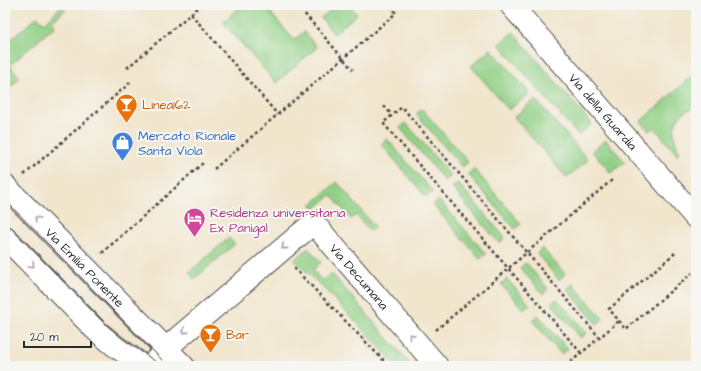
<svg xmlns="http://www.w3.org/2000/svg" width="701" height="371" font-family="'Architects Daughter',sans-serif">
<rect width="100%" height="100%" fill="#f6f6f2"/>
<filter id="ink" filterUnits="userSpaceOnUse"><feTurbulence type="fractalNoise" baseFrequency=".025" numOctaves="2"/><feDisplacementMap in="SourceGraphic" scale="8" xChannelSelector="R" yChannelSelector="G"/><feConvolveMatrix kernelMatrix="1 2 1 2 8 2 1 2 1" color-interpolation-filters="sRGB"/></filter>
<filter id="wash" filterUnits="userSpaceOnUse"><feTurbulence type="fractalNoise" baseFrequency=".012" numOctaves="4" result="noise"/><feDisplacementMap in="SourceGraphic" scale="16" xChannelSelector="R" yChannelSelector="G"/><feGaussianBlur stdDeviation="0.9" result="paint"/><feColorMatrix in="noise" values="0 0 0 0 0 0 0 0 0 0 0 0 0 0 0 0 0 1.4 0 .05"/><feComposite in="paint" operator="in"/></filter>
<g filter="url(#wash)">
<rect width="100%" height="100%" fill="#f1e5cc"/>
<path fill="#92d086" stroke="#5e7e58" d="M62,5H70L52,22L55,26L10,65L20,78L5,92V44L37,17L45,23Z
M243,5H275L269,11L294,40L304,32L317,47L276,83L223,22Z
M328,5H349L357,14L334,34L321,18L331,10Z
M513,32L592,124L578,135L499,44Z
M491,49L530,93L509,110L471,66Z
M696,73V107C673,113 669,133 680,152L677,155L654,127L649,131L641,121Z
M535,99L588,160L567,178L514,117Z
M422,109L468,162L462,167L416,114Z
M406,123L451,176L445,181L400,128Z
M387,139L433,192L426,197L381,144Z
M606,140L625,162L611,173L592,151Z
M474,169L521,224L515,229L468,174Z
M337,182L375,227L370,231L356,215L351,219L331,195L315,209L311,205Z
M458,183L505,238L499,243L452,188Z
M439,200L486,254L480,259L433,205Z
M229,238L235,244L194,279L189,272Z
M542,248L565,274L559,280L537,254Z
M307,249H309L321,262L313,270L322,281L330,274H332L412,366H396C383,351 370,337 356,322C336,301 316,280 294,260Z
M526,263L548,289L543,294L520,268Z
M507,279L530,305L524,310L501,284Z
M573,284L603,319L597,324L567,289Z
M557,299L587,333L581,338L551,303Z
M538,315L568,349L561,354L532,320Z"/>
</g>
<g filter="url(#ink)">
<g fill="none" stroke-linecap="round" stroke-linejoin="round">
<defs>
<g id="minor">
<path id="s1" d="M511,5L696,218"/>
<path id="s2" d="M151,366L166,349L178,338L311,225L317,227L437,366"/>
</g>
<g id="major">
<path id="s3" d="M5,186L183,366"/>
<path d="M5,237L96,330L114,345L144,366"/>
</g>
</defs>
<use href="#minor" stroke="#494743" stroke-width="24"/>
<use href="#major" stroke="#494743" stroke-width="24"/>
<path stroke="#494743" stroke-width="2.5" stroke-dasharray="3 3" stroke-linecap="butt" d="M297,5L353,70
M191,14L278,115
M127,68L201,5
M384,106L392,115
M214,169L396,13L389,5
M24,175L132,81
M102,253L203,163
M675,253L609,309L626,329L692,273
M294,268L389,366
M436,330L612,180
M581,353L383,123L402,107L599,337
M566,366L619,321"/>
<use href="#minor" stroke="#fff" stroke-width="22"/>
<use href="#major" stroke="#fff" stroke-width="22"/>
<path stroke="#2b2b2b" stroke-width="1" d="M5,200L168,366
M5,222L104,323L123,339L162,366"/>
</g>
<defs><path id="oneway-chevron" d="M-2-3.5L2.5 0L-2 3.5" fill="none" stroke-width="1.6" stroke-linecap="round" stroke-linejoin="round"/></defs>
<g stroke="#a0a0a0">
<use href="#oneway-chevron" transform="translate(37 219) rotate(-135)"/>
<use href="#oneway-chevron" transform="translate(284 247) rotate(140)"/>
<use href="#oneway-chevron" transform="translate(32 265) rotate(46)"/>
<use href="#oneway-chevron" transform="translate(185 331) rotate(139)"/>
<use href="#oneway-chevron" transform="translate(411 336) rotate(-131)"/>
</g>
</g>
<defs>
<symbol id="bar-pin" viewBox="-11 -11 22 30"><path d="M0 17L-7.5 6A9.5 9.5 0 1 1 7.5 6Z" fill="#e8710a" stroke="#f6f6f2"/><path d="M-6-5H6L.8 .8V4.5H3.5V6h-7V4.5H-.8V.8Z" fill="#fff"/></symbol>
<symbol id="shop-pin" viewBox="-11 -11 22 30"><path d="M0 17L-7.5 6A9.5 9.5 0 1 1 7.5 6Z" fill="#3f7fe0" stroke="#f6f6f2"/><path d="M-5-2.5h2.3a2.7 3.5 0 0 1 5.4 0H5L5.5 6h-11ZM-1.5-2.5h3a1.5 2.3 0 0 0-3 0Z" fill="#fff"/></symbol>
<symbol id="hotel-pin" viewBox="-11 -11 22 30"><path d="M0 17L-7.5 6A9.5 9.5 0 1 1 7.5 6Z" fill="#d1479c" stroke="#f6f6f2"/><path d="M-6-4.5h1.5V1H6V5H4.5V3h-9V5H-6ZM-4 0a1.8 1.8 0 1 1 3.6 0ZM.5 0V-2.5h3Q6-2.5 6 0Z" fill="#fff"/></symbol>
</defs>
<g fill-rule="evenodd">
<use href="#bar-pin" x="114" y="92" width="25" height="34"/>
<use href="#shop-pin" x="110" y="130" width="25" height="34"/>
<use href="#hotel-pin" x="182" y="206" width="25" height="34"/>
<use href="#bar-pin" x="198" y="322" width="25" height="34"/>
</g>
<g text-anchor="middle" stroke-width="4" stroke-linejoin="round" paint-order="stroke">
<g font-size="13" fill="#c56008" stroke="#f6f6f2" text-anchor="start">
<text x="142" y="109">Linea162</text>
<text x="226" y="339">Bar</text>
</g>
<g font-size="13" fill="#2b2b2b" stroke="#f6f6f2">
<text dy="5" stroke="none"><textPath href="#s1" startOffset="141">Via della Guardia</textPath></text>
<text dy="5" stroke="none"><textPath href="#s3" startOffset="114">Via Emilia Ponente</textPath></text>
<text dy="5" stroke="none"><textPath href="#s2" startOffset="285">Via Decumana</textPath></text>
</g>
<g font-size="13" fill="#366cbe" stroke="#f6f6f2" text-anchor="start">
<text x="138" y="140">Mercato Rionale<tspan x="138" dy="15">Santa Viola</tspan></text>
</g>
<g font-size="13" fill="#b23c85" stroke="#f6f6f2" text-anchor="start">
<text x="210" y="217">Residenza universitaria<tspan x="210" dy="15">Ex Panigal</tspan></text>
</g>
</g>
<rect width="701" height="371" fill="none" stroke="#f6f6f2" stroke-width="20"/>
<path d="M24 341v6h67v-6" fill="none" stroke="#2b2b2b" stroke-width="2"/>
<text x="30" y="341" font-size="12" fill="#2b2b2b" stroke="#f6f6f2" stroke-width="3" paint-order="stroke">20 m</text>
</svg>
